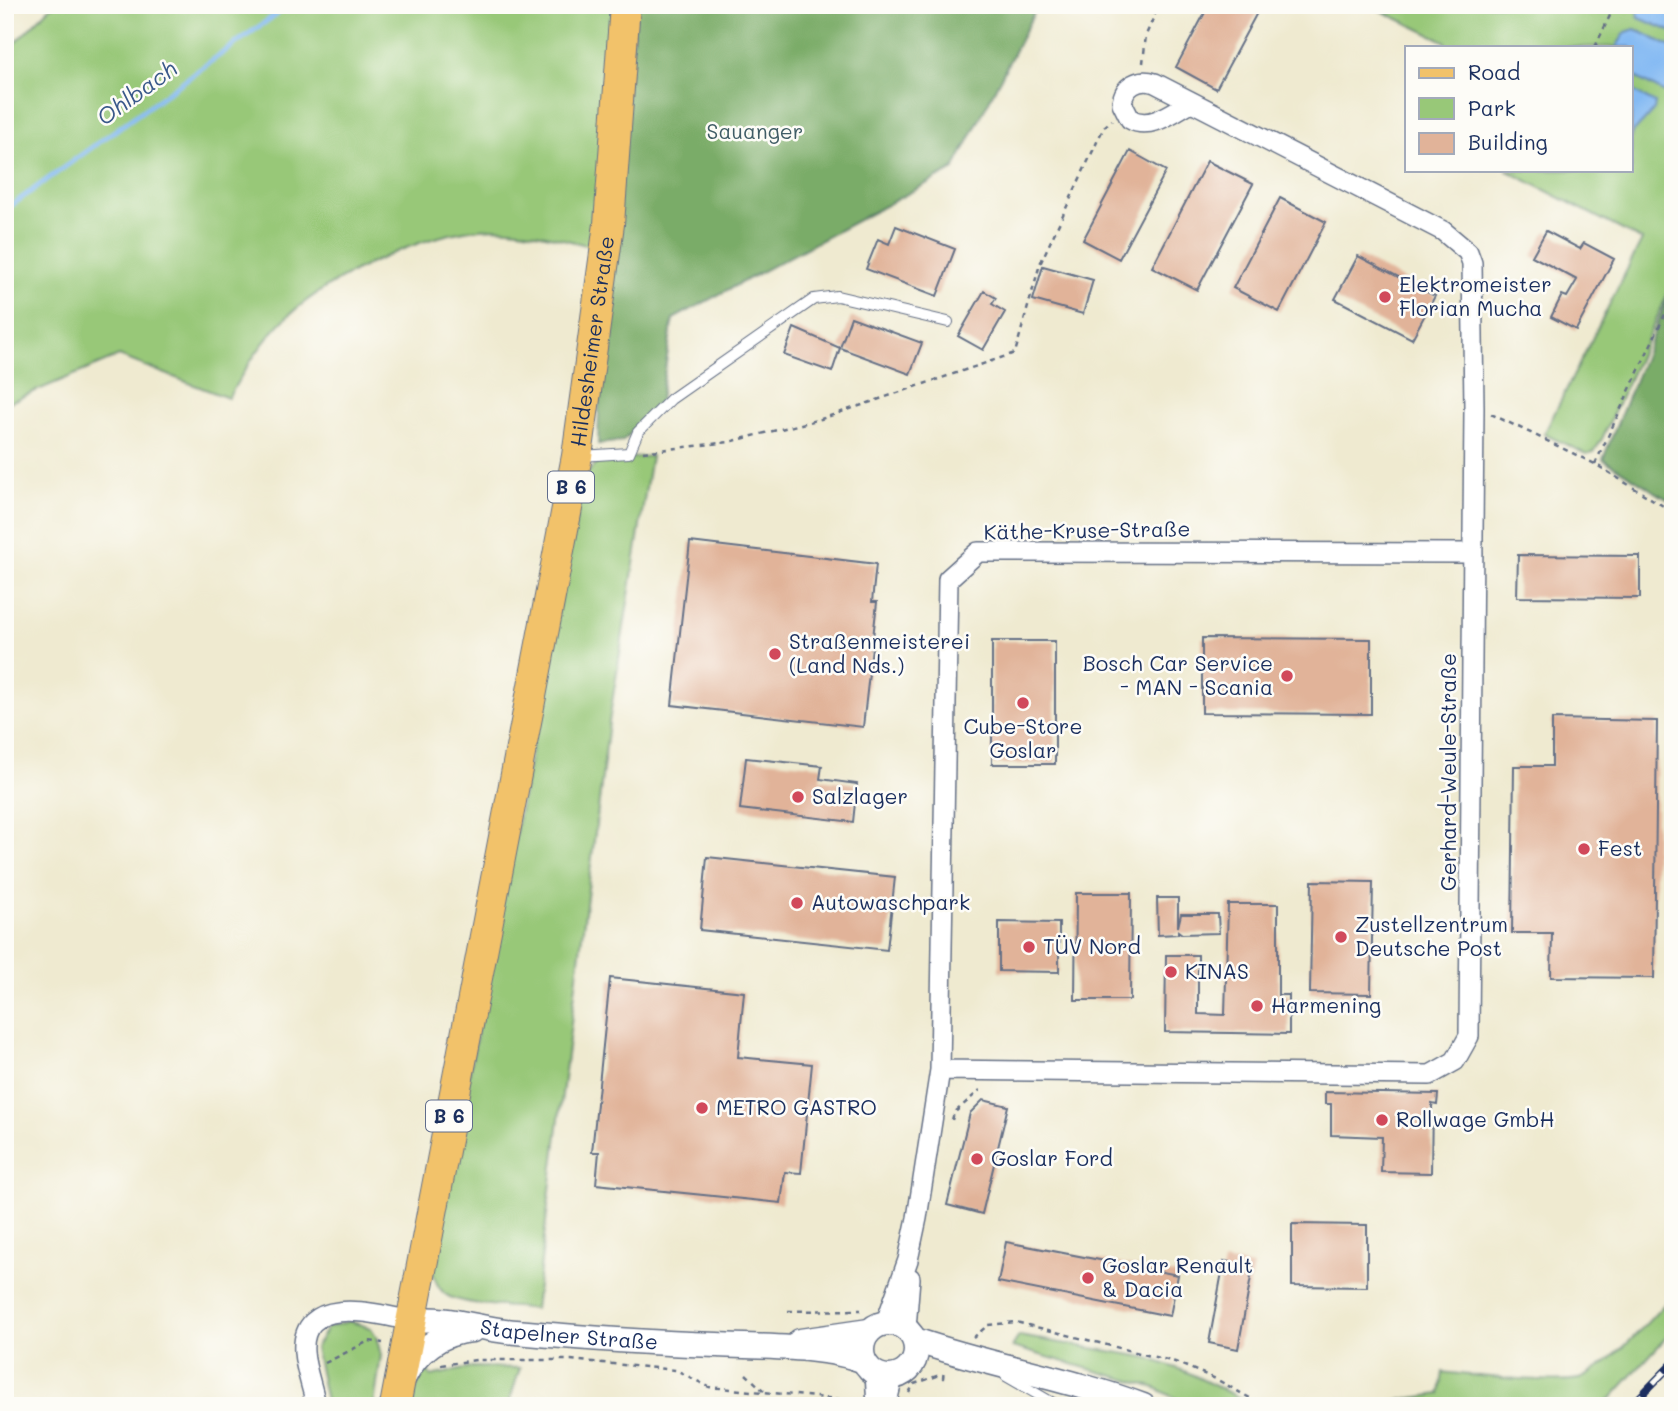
<svg xmlns="http://www.w3.org/2000/svg" width="1678" height="1411" font-family="Mali,sans-serif">
<rect width="100%" height="100%" fill="#fdfcf7"/>
<filter id="ink" filterUnits="userSpaceOnUse"><feTurbulence type="fractalNoise" baseFrequency=".0143" numOctaves="2"/><feDisplacementMap in="SourceGraphic" scale="14" xChannelSelector="R" yChannelSelector="G"/><feConvolveMatrix kernelMatrix="1 2 1 2 8 2 1 2 1" color-interpolation-filters="sRGB"/></filter>
<filter id="wash" filterUnits="userSpaceOnUse"><feTurbulence type="fractalNoise" baseFrequency=".00686" numOctaves="4" result="noise"/><feDisplacementMap in="SourceGraphic" scale="28" xChannelSelector="R" yChannelSelector="G"/><feGaussianBlur stdDeviation="1.57" result="paint"/><feColorMatrix in="noise" values="0 0 0 0 0 0 0 0 0 0 0 0 0 0 0 0 0 1.4 0 .05"/><feComposite in="paint" operator="in"/></filter>
<g filter="url(#wash)">
<rect width="100%" height="100%" fill="#efead0"/>
<path fill="#98c878" stroke="#5a7c6b" stroke-width="2" d="M53,5H614L596,247C559,239 518,225 480,229C423,234 330,277 288,316C263,339 245,369 228,398L119,356L5,404V53Z
M1369,5H1636L1639,18L1673,32V48L1635,29L1626,32L1616,47H1447L1446,42Z
M1631,75L1667,94L1673,92V142L1668,149L1673,169V282L1602,439L1594,452L1586,454L1544,434L1642,240L1506,170H1631V135L1655,104L1631,90Z
M651,456L609,722L535,1309C511,1306 471,1306 450,1297C439,1292 435,1280 432,1269L584,476L599,461Z
M1673,1295V1330L1604,1406H1357L1440,1394L1443,1372C1465,1375 1567,1385 1582,1378C1617,1360 1646,1323 1673,1295Z
M349,1321L371,1328L376,1336L381,1355L374,1406H327L315,1348L327,1328Z
M1019,1336L1145,1357L1187,1372L1256,1406H1189L1156,1388L1012,1347Z
M474,1367L520,1368L508,1406H413L416,1388L425,1369L431,1376Z"/>
<path fill="#7aac68" stroke="#4a6e63" stroke-width="2" d="M636,5H1038L954,169L673,319L660,401L623,441L598,444L600,376Z
M1673,285V503L1603,459Z"/>
<path fill="#84baf3" stroke="#5074a8" stroke-width="2" d="M1636,5H1673V32L1639,18Z
M1635,29L1673,48V92L1667,94L1631,75V47H1616L1626,32Z
M1631,90L1655,103L1654,110L1631,135Z"/>
<g fill="none" stroke-linecap="round" stroke-linejoin="round">
<path stroke="#84baf3" stroke-width="5" d="M5,210L289,5"/>
</g>
<g id="blocks">
<path fill="#e1b399" d="M1209,5H1251L1259,9L1216,89L1176,67Z
M1130,151L1166,171L1119,259L1083,240Z
M1207,161L1253,184L1197,290L1152,267Z
M1280,198L1326,222L1279,312L1233,288Z
M896,226L955,249L937,296L866,269L878,239L889,244Z
M1546,231L1580,249L1584,243L1614,259L1576,330L1551,317L1562,295L1567,297L1577,280L1532,256Z
M1358,256L1435,296L1412,339L1335,299Z
M1043,266L1093,280L1083,314L1033,300Z
M984,291L996,298L992,304L1005,312L983,350L958,336Z
M851,317L922,343L910,374L840,348Z
M794,328L840,348L832,372L784,355Z
M690,542L876,564L872,602H877L863,727L672,705Z
M1518,555L1640,556V598L1517,597Z
M1202,638L1371,639V714L1202,713Z
M992,641H1055V764H992Z
M1552,719L1657,721L1654,978L1551,977L1552,933H1512L1514,766H1552Z
M746,758L822,766L820,779L857,784L853,822L740,809Z
M707,857L895,877L887,950L700,930Z
M1312,881L1373,882L1371,994L1310,993Z
M1076,893H1131L1130,1000H1075Z
M1157,898H1178V927L1181,914H1218L1219,933L1182,934L1178,931V934L1158,935Z
M1228,904H1278V995H1289V1034L1165,1032L1166,955H1198V1014L1225,1015Z
M999,922L1059,923V972L999,971Z
M610,978L744,992L738,1057L812,1064L801,1173L785,1172L781,1203L596,1184L599,1152H592Z
M1325,1092L1438,1094L1437,1105L1432,1104L1431,1173L1381,1172L1382,1137L1331,1135V1104H1325Z
M983,1100L1008,1106L982,1214L947,1205L970,1113Z
M1292,1224L1367,1225V1287L1292,1286Z
M1006,1242L1178,1275L1170,1316L998,1282Z
M1224,1261L1253,1266L1238,1349L1209,1343Z"/>
</g>
</g>
<g filter="url(#ink)">
<use href="#blocks" fill-opacity="0" stroke="#657086" stroke-width="2"/>
<g fill="none" stroke-linecap="round" stroke-linejoin="round">
<defs>
<path id="service" d="M581,456L629,453L638,432L671,399L814,299L837,296L948,322
M1006,1376L1058,1406"/>
<path id="minor" d="M940,1070L1430,1075L1455,1061L1469,1036L1474,408L1472,263L1468,252L1443,231L1155,83C1139,78 1124,85 1122,103L1130,119C1150,131 1173,112 1191,102
M886,1322L908,1260L917,1218L940,1070L948,579L978,552L1473,553
M906,1328L910,1278
M875,1373L877,1406
M316,1406C313,1388 305,1369 304,1352C300,1292 379,1314 411,1321
M886,1406L893,1377"/>
<g id="tertiary">
<path id="s1" d="M411,1321C445,1315 482,1330 516,1332C583,1338 650,1343 717,1345C760,1347 825,1345 864,1361"/>
<circle cx="889" cy="1350" r="27"/>
<path d="M915,1340C990,1366 1069,1378 1143,1406"/>
<path d="M800,1341L869,1331"/>
<path d="M403,1379C416,1351 441,1332 472,1330"/>
</g>
<g id="primary">
<path id="s2" d="M395,1406L577,456L609,224L625,5"/>
</g>
</defs>
<use href="#service" stroke="#657086" stroke-width="12"/>
<use href="#minor" stroke="#657086" stroke-width="22"/>
<use href="#tertiary" stroke="#657086" stroke-width="27"/>
<use href="#primary" stroke="#657086" stroke-width="32"/>
<path stroke="#657086" stroke-width="2.5" stroke-dasharray="5 5" stroke-linecap="butt" d="M1595,47L1615,5
M1143,63L1146,35L1159,5
M1491,414L1595,464L1673,512
M643,452L729,442L821,419L1015,353L1040,264L1104,127L1112,120
M1595,464L1673,297
M952,1120L954,1113L980,1090
M788,1311L861,1310
M973,1338L988,1325L1016,1322L1175,1362L1216,1379L1264,1406
M325,1363L369,1341L383,1343
M441,1365L476,1360H571L676,1370L709,1387L859,1401
M746,1374L764,1391
M909,1393L914,1384L937,1376L943,1378L944,1370"/>
<use href="#service" stroke="#fff" stroke-width="10"/>
<use href="#minor" stroke="#fff" stroke-width="19"/>
<use href="#tertiary" stroke="#fff" stroke-width="24"/>
<use href="#primary" stroke="#f2c26a" stroke-width="30"/>
<defs>
<path id="rail" d="M1631,1406L1673,1363"/>
</defs>
<use href="#rail" stroke="#1b2f5e" stroke-width="8"/>
<use href="#rail" stroke="#fdfcf7" stroke-width="5" stroke-dasharray="16" stroke-linecap="butt"/>
</g>
</g>
<g fill="#d1495b" stroke="#fdfcf7" stroke-width="2.5">
<circle cx="1385" cy="297" r="7"/>
<circle cx="775" cy="654" r="7"/>
<circle cx="1287" cy="676" r="7"/>
<circle cx="1023" cy="703" r="7"/>
<circle cx="798" cy="797" r="7"/>
<circle cx="1584" cy="849" r="7"/>
<circle cx="797" cy="903" r="7"/>
<circle cx="1341" cy="937" r="7"/>
<circle cx="1029" cy="947" r="7"/>
<circle cx="1171" cy="972" r="7"/>
<circle cx="1257" cy="1006" r="7"/>
<circle cx="702" cy="1108" r="7"/>
<circle cx="1382" cy="1120" r="7"/>
<circle cx="977" cy="1159" r="7"/>
<circle cx="1088" cy="1278" r="7"/>
</g>
<g text-anchor="middle" stroke-width="5" stroke-linejoin="round" paint-order="stroke">
<g fill="#fdfcf7" stroke="#5f6c8c" stroke-width="2">
<rect x="548" y="471.5" width="46" height="31" rx="5"/>
<rect x="426" y="1100.5" width="46" height="31" rx="5"/>
</g>
<g font-size="19" font-weight="bold" fill="#1b2f5e">
<text x="571" y="494">B 6</text>
<text x="449" y="1123">B 6</text>
</g>
<g font-size="21" fill="#405d66" stroke="#fdfcf7">
<text x="755" y="139">Sauanger</text>
</g>
<g font-size="21" fill="#1b2f5e" stroke="#fdfcf7" text-anchor="start">
<text x="1399" y="292">Elektromeister<tspan x="1399" dy="24">Florian Mucha</tspan></text>
<text x="789" y="649">Straßenmeisterei<tspan x="789" dy="24">(Land Nds.)</tspan></text>
<text x="1273" y="671" text-anchor="end">Bosch Car Service<tspan x="1273" dy="24">- MAN - Scania</tspan></text>
<text x="1023" y="734" text-anchor="middle">Cube-Store<tspan x="1023" dy="24">Goslar</tspan></text>
<text x="812" y="804">Salzlager</text>
<text x="1598" y="856">Fest</text>
<text x="811" y="910">Autowaschpark</text>
<text x="1355" y="932">Zustellzentrum<tspan x="1355" dy="24">Deutsche Post</tspan></text>
<text x="1043" y="954">TÜV Nord</text>
<text x="1185" y="979">KINAS</text>
<text x="1271" y="1013">Harmening</text>
<text x="716" y="1115">METRO GASTRO</text>
<text x="1396" y="1127">Rollwage GmbH</text>
<text x="991" y="1166">Goslar Ford</text>
<text x="1102" y="1273">Goslar Renault<tspan x="1102" dy="24">&amp; Dacia</tspan></text>
</g>
<g font-size="21" fill="#1b2f5e" stroke="#fdfcf7">
<text dy="7" stroke="none"><textPath href="#s2" startOffset="1083">Hildesheimer Straße</textPath></text>
<text transform="translate(1087 531) rotate(-1)" y="7">Käthe-Kruse-Straße</text>
<text transform="translate(1449 772) rotate(-90)" y="7">Gerhard-Weule-Straße</text>
<text dy="7" stroke="none"><textPath href="#s1" startOffset="159">Stapelner Straße</textPath></text>
</g>
<g font-size="23" font-style="italic" fill="#3a598b" stroke="#fdfcf7">
<text transform="translate(137 93) rotate(-36)" y="8">Ohlbach</text>
</g>
</g>
<rect width="1678" height="1411" fill="none" stroke="#fdfcf7" stroke-width="28"/>
<rect x="1405" y="46" width="228" height="126" fill="#fdfcf7" stroke="#a3aaba" stroke-width="2"/>
<rect x="1419" y="68" width="35" height="10" fill="#f2c26a" stroke="#a3aaba" stroke-width="2"/>
<text x="1468" y="80" font-size="21" fill="#1b2f5e">Road</text>
<rect x="1419" y="98" width="35" height="21" fill="#98c878" stroke="#a3aaba" stroke-width="2"/>
<text x="1468" y="116" font-size="21" fill="#1b2f5e">Park</text>
<rect x="1419" y="133" width="35" height="21" fill="#e1b399" stroke="#a3aaba" stroke-width="2"/>
<text x="1468" y="150" font-size="21" fill="#1b2f5e">Building</text>
</svg>
